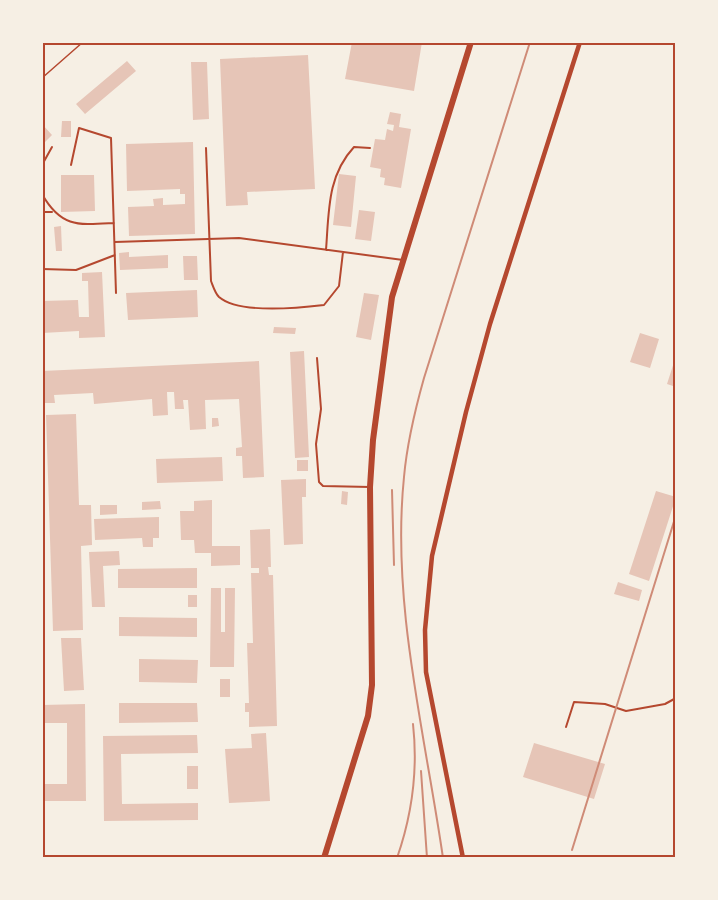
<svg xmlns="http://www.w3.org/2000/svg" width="718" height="900" font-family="'Nunito Sans',sans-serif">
<rect width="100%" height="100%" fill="#f6efe4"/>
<path fill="#e6c5b7" d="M352,42H422L414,91L345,79Z
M308,55L315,189L247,192L248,205L226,206L220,59Z
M127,61L136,71L85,114L76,104Z
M191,62H207L209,119L193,120Z
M390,112L401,114L399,127L411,129L401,188L384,185L385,178L380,177L381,169L370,167L375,139L385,140L387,129L393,131L394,125L387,124Z
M62,121H71V137H61Z
M42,124L52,135L42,145Z
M193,142L195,234L129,236L128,207L154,206L153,199L163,198V205L185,204V194H180V189L127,191L126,144Z
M339,174L356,176L351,227L333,225Z
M61,175H94L95,211L61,212Z
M359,210L375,212L371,241L355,239Z
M61,226L62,251H56L54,227Z
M129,252V257L168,255V268L120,270L119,253Z
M183,256H197L198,280H184Z
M102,272L105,337L79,338V331L42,333V301L78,300L79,317H89L88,281H82V273Z
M197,290L198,317L128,320L126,293Z
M364,293L379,295L371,340L356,337Z
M274,327L296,328L295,334L273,333Z
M640,333L659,339L650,368L630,362Z
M304,351L309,457L295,458L290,352Z
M676,356V387L667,384Z
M259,361L264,477L243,478L242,456H236V448L242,447L239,399L205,400L206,429L190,430L188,400H183L184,409H175L174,392H167L168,415L153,416L152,399L94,404L93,393L54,395L55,403H42V371Z
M76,414L79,505H91L92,545L81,546L83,630L53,631L46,415Z
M212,418H218L219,426L212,427Z
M222,457L223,481L157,483L156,459Z
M297,460H308V471H297Z
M306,479V497H302L303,544L284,545L281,480Z
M342,491L348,492L347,505L341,504Z
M656,491L676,497L649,581L629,574Z
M212,500V546H240V565L211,566V553H195L194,540H181L180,511H194V501Z
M160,501L161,509L142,510V502Z
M100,505H117V514L100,515Z
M159,517V538H153V547H143L142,538L95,540L94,519Z
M270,529L271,567H268L269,575H273L277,726L249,727V712H245V703H249L247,643H253L251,573H259V568H251L250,530Z
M119,551L120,565L103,566L105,607H92L89,552Z
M197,568V588H118V569Z
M618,582L642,590L639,601L614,594Z
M211,588H221V632H225V588H235L234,667H210Z
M188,595H197V607H188Z
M119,617L197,618V637L119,636Z
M61,638H81L84,690L64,691Z
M139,659L198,660L197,683L139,682Z
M220,679H230V697H220Z
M119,703H197L198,722L119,723Z
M85,704L86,801H42V784H67V723H42V705Z
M266,733L270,801L229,803L225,749L252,748L251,734Z
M197,735L198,753L121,754L122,804L198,803V820L104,821L103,736Z
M534,743L605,764L594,799L523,777Z
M187,766H198V789H187Z"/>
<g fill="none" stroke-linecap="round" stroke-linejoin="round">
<path stroke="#b5482f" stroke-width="1.5" d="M42,78L83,42"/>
<path stroke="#b5482f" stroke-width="2" d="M206,148L211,281C213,286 215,293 219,297C239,314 299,308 324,305L339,286L343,252
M42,165L52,147
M71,165L79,128L111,138L116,293
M42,194C61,228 79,225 114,223
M42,212H52
M115,242L239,238L403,260
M326,250C329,212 327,176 354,147L370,148
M42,269L76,270L115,255
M317,358L321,409L316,444L319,482L323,486L370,487
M566,727L574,702L605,704L626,711L665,704L676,698"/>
<path stroke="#b5482f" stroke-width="4.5" d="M463,858L426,672L425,630L432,556L466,412L490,324L580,42"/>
<path stroke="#b5482f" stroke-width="6" d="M324,858L368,716L372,685L370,487L373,440L392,297L471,42"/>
<path stroke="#cf8b77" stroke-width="2" d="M392,490L394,565
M421,771L427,858
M572,850L676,515
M397,858C412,815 418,769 413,724
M443,858C425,733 391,604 404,477C407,443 415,410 424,378L530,42"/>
</g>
<rect width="718" height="900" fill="none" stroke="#f6efe4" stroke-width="87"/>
<rect x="44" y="44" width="630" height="812" fill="none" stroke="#b5482f" stroke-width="2"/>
</svg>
